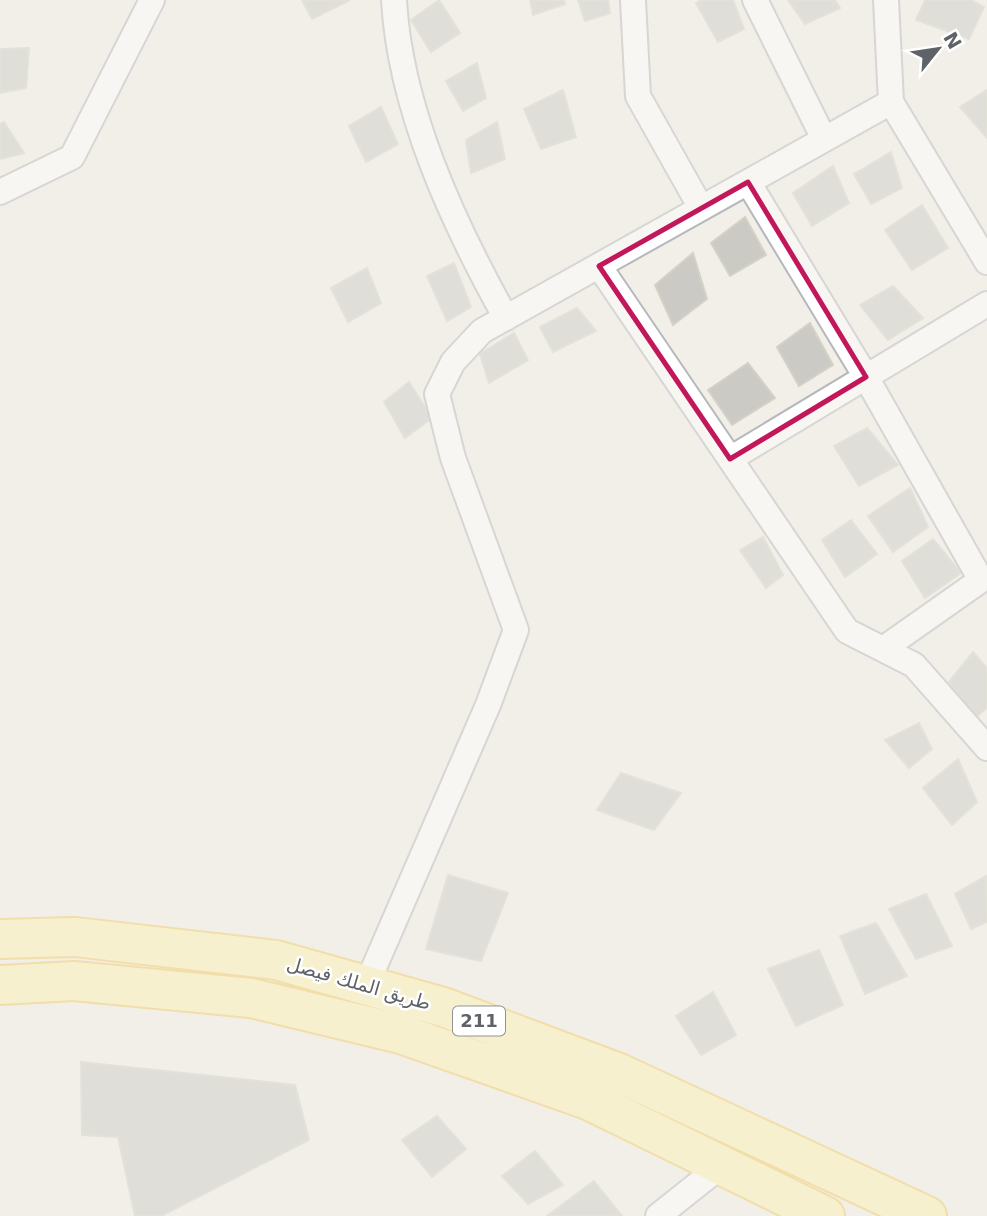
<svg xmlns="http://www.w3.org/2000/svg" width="987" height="1216" font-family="'DejaVu Sans',Cairo,sans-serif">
<rect width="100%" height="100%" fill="#f1efe8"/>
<path fill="#cccac5" stroke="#d6d1c6" stroke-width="2" d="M302,0H350L312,19Z
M439,0L460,33L431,52L411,20Z
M530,0H564L565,4L533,15Z
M578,0H608L610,13L585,21Z
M702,0H733L744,29L718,42L696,3Z
M788,0H835L840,8L805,24Z
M925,0H971L984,7L969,39L916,20Z
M29,48L26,88L0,93V49Z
M477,63L486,98L463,111L446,81Z
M563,90L576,137L541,149L524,109Z
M987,90V138L960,107Z
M381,107L398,144L366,162L349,126Z
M4,122L24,153L0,159V124Z
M497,122L505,159L471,173L466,140Z
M891,152L902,188L871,204L854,174Z
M833,166L849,203L812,226L793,193Z
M922,205L948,248L912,270L885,230Z
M745,217L766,255L730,276L711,243Z
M693,253L707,299L673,325L655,285Z
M454,263L471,307L447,321L427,276Z
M367,268L381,303L348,322L331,288Z
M893,286L923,318L888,340L860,305Z
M577,308L596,331L553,352L540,327Z
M810,323L833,365L799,386L777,347Z
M514,333L528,360L489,383L480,354Z
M748,363L775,398L732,425L708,390Z
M409,382L432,418L405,438L384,402Z
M867,428L898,465L859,486L834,446Z
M910,488L928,527L893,552L868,516Z
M851,520L877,554L845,577L822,540Z
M763,537L783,575L766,588L740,550Z
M933,539L961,573L925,598L902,561Z
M973,652L987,668V708L976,717L949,682Z
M919,723L932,749L909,768L885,740Z
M958,759L977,802L952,825L923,788Z
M621,773L681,793L654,830L597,810Z
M448,875L508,893L481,961L426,949Z
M986,876L987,922L971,929L955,894Z
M926,894L952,946L916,959L889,909Z
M876,923L907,976L865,994L840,936Z
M819,950L843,1005L796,1026L768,969Z
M713,992L736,1035L701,1055L676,1016Z
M81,1062L295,1085L309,1140L161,1216H135L118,1137L82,1135Z
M437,1116L466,1149L432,1177L402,1140Z
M535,1151L563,1185L528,1204L502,1176Z
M594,1181L622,1216H547Z"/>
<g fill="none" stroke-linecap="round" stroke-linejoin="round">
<defs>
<path id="minor" d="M394,0C400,109 453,223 506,318
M633,0L638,96L701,208
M755,0L824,139
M891,102L987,262
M748,182L866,377L981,580L883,649
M0,192L72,157L152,0
M599,266L847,631L914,665L987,748
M730,459L987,304
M366,986L488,705L516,630L453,458L437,394L453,362L482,331L891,102L886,0
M658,1216L722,1165"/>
<path id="primary" d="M0,939L75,937L276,960L443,1007L619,1073L927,1216
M0,985L74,981L251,998L401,1034L588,1100L825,1216"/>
</defs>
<use href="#minor" stroke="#b5b8bc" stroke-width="28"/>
<use href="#primary" stroke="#f2c960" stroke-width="42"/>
<use href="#minor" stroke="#fff" stroke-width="24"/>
<use href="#primary" stroke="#fff2af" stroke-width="38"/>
</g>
<path d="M0 0H987V1216H0ZM748,182L866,377L730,459L599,266Z" fill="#f1efe8" fill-opacity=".55" fill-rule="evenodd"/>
<path fill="none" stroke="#c2185b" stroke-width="5" stroke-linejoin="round" d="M748,182L866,377L730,459L599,266Z"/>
<g text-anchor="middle" stroke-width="5" stroke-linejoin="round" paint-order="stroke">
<rect fill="#fff" stroke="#8f9295" stroke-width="2" x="453" y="1006.5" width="52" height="29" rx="5"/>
<g font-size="18" font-weight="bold" fill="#5f6368">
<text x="479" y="1027">211</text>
</g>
<g font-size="19" fill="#5f6368" stroke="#fff">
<text transform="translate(359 983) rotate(16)" y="7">طريق الملك فيصل</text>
</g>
</g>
<g transform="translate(938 49) rotate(60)" stroke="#ffffff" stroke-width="5" paint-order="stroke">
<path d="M0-5L12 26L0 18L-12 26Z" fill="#5f6368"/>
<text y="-10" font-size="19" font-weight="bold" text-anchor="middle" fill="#5f6368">N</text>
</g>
</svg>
